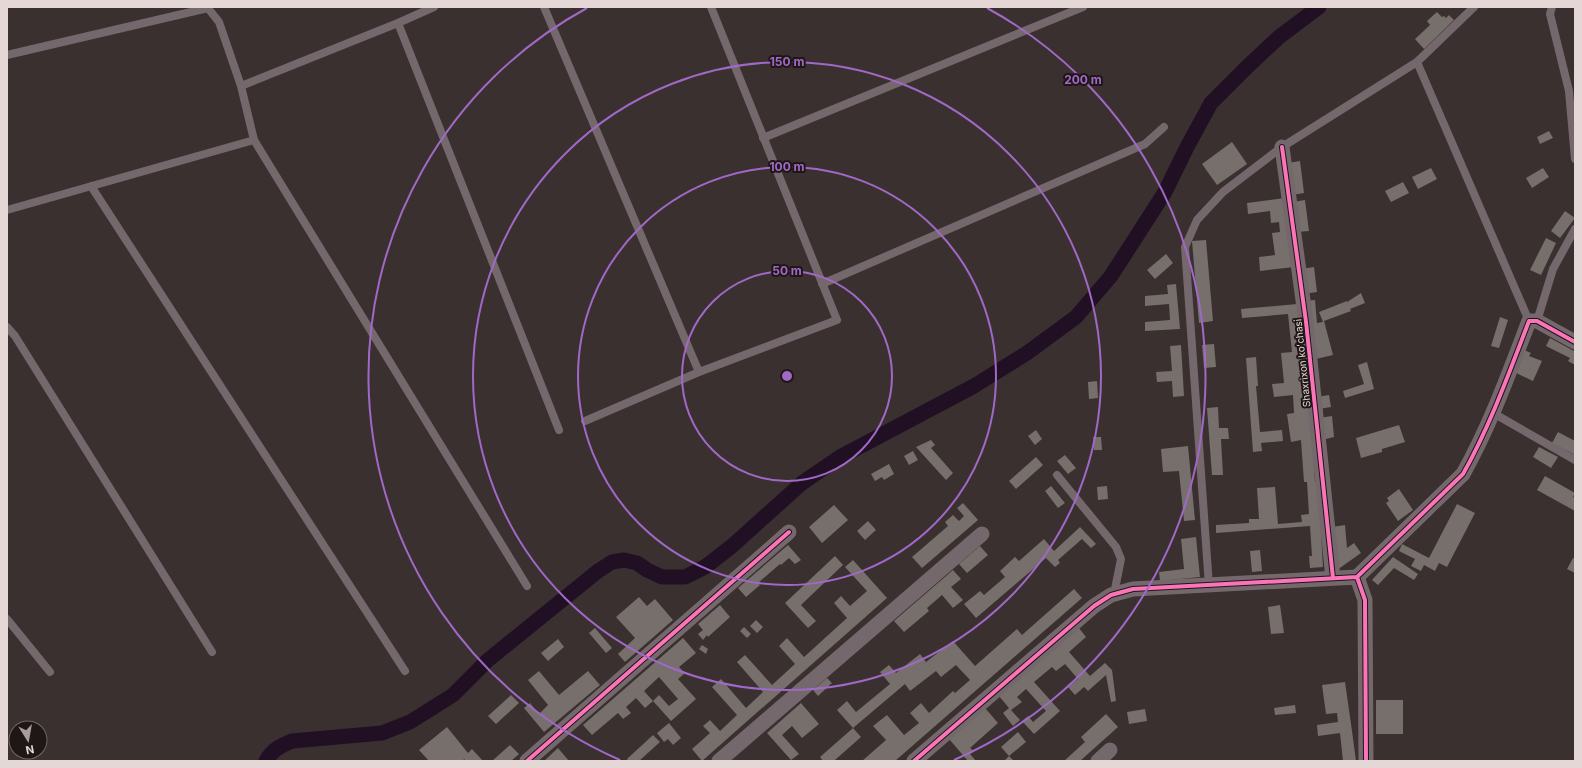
<svg xmlns="http://www.w3.org/2000/svg" width="1582" height="768" font-family="Inter,sans-serif">
<rect width="100%" height="100%" fill="#3a302f"/>
<g fill="none" stroke-linecap="round" stroke-linejoin="round">
<path stroke="#211024" stroke-width="15" d="M266,761C272,750 280,746 292,741L382,733L410,722L453,695L488,660L598,571L612,562L624,560L637,563L647,570L662,577H685L705,567L732,546L802,483L840,457L974,386L1027,353L1076,317L1111,276L1165,192L1187,147L1211,103L1247,67L1279,37L1319,7"/>
</g>
<path fill="#766f6c" d="M1437,12L1442,17L1444,16L1446,18L1449,15L1454,20L1424,49L1415,39L1430,25L1427,21Z
M1549,131L1553,138L1540,144L1537,137Z
M1232,142L1247,164L1217,185L1202,164Z
M1300,161L1304,193L1292,195L1288,163Z
M1431,168L1437,179L1418,189L1412,177Z
M1543,168L1549,177L1532,188L1526,178Z
M1403,182L1409,193L1391,202L1385,191Z
M1285,198L1294,267L1260,271L1259,257L1275,255L1272,233L1280,232L1279,222L1271,223L1270,211L1248,214L1247,203Z
M1305,200L1309,231L1297,232L1293,202Z
M1565,211L1575,218L1560,238L1551,231Z
M1546,238L1556,243L1541,275L1530,270Z
M1206,240L1213,321L1199,323L1192,241Z
M1166,254L1173,263L1155,279L1147,270Z
M1314,267L1317,292L1304,294L1301,269Z
M1176,284L1180,329L1145,331V322L1170,320L1169,304L1145,306V296L1168,294L1167,285Z
M1361,293L1365,303L1350,309L1351,311L1324,321L1333,355L1316,359L1305,301L1315,300L1317,323L1323,322L1319,312L1347,301V302Z
M1297,304L1312,439L1315,482L1318,481L1323,567L1310,568L1309,556H1312L1310,526L1216,533V525L1249,523V519H1259L1257,488L1275,487L1278,524L1302,522L1301,515L1309,514L1307,482H1304L1301,440L1291,442L1287,414L1294,413L1293,395L1274,397L1272,384L1284,383L1281,353L1292,352L1288,314L1242,318L1241,309Z
M1500,317L1508,320L1499,348L1491,346Z
M1550,338L1574,351L1575,348V365L1568,361L1570,358L1546,346Z
M1214,344L1216,367L1204,368L1202,345Z
M1181,345L1184,396L1173,397L1172,381L1157,382L1156,372L1172,371L1170,346Z
M1524,350L1531,353L1529,356L1542,361L1533,381L1514,372Z
M1256,357L1258,386H1256L1260,432L1282,430L1283,441L1261,443L1262,451L1253,452L1246,358Z
M1367,362L1374,389L1345,398L1343,391L1364,384L1358,365Z
M1097,381L1098,398L1089,399L1088,382Z
M1329,395L1331,407L1319,409L1317,397Z
M1218,407L1219,428H1228L1229,439H1221L1223,475H1212L1207,408Z
M1332,416L1334,437L1322,440L1319,418Z
M1399,425L1405,442L1382,449V452L1361,458L1356,438Z
M1036,430L1042,439L1035,445L1028,436Z
M1558,432L1575,441V455L1552,443Z
M1093,437H1101L1102,450H1094Z
M931,440L935,445L931,448L953,473L946,480L916,447Z
M1188,446L1195,520L1184,521L1179,471L1163,472L1161,449Z
M1539,447L1558,457L1551,468L1533,457Z
M913,451L918,460L909,465L904,456Z
M1065,455L1076,468L1068,474L1057,461Z
M1036,457L1043,465L1016,489L1009,481Z
M889,464L894,474L884,480L882,477L875,481L871,474Z
M1545,476L1575,493L1573,497L1575,498V511L1537,490Z
M1051,486L1065,503L1058,508L1045,491Z
M1107,486L1108,499L1098,500L1097,487Z
M1399,489L1413,510L1398,521L1386,503L1389,501L1387,498Z
M963,503L978,520L922,568L912,557L948,526L945,522L953,515L959,521L964,516L957,508Z
M1457,504L1475,513L1447,567L1439,563L1435,571L1424,565L1421,571L1411,566L1415,559L1399,551L1402,544L1429,558Z
M834,505L848,520L822,543L809,527Z
M868,521L876,530L865,540L857,531Z
M1345,525L1347,548L1354,543L1361,553L1337,570L1332,527Z
M1080,527L1096,544L1091,548L1082,539L1058,560L1060,563L1055,567L1046,558L976,618L964,604L980,591L984,595L1005,577L1000,571L1015,557L1019,561L1044,539L1054,551Z
M1196,537L1200,577L1160,581L1159,572L1184,569L1181,539Z
M788,545L801,560L795,564L789,558L781,565L780,564L758,583L760,585L746,597L738,588Z
M980,546L988,555L967,573L959,564Z
M1260,550L1262,571L1252,572L1250,551Z
M835,556L843,565L801,605L816,621L808,628L785,603Z
M1393,557L1418,574L1414,580L1394,568L1378,585L1372,580Z
M1573,558L1575,559V573L1567,569Z
M853,560L887,598L702,761L692,749L710,733L703,726L710,720L720,731L737,715L712,687L721,679L746,708L763,692L737,662L745,655L772,685L795,664L779,646L787,638L804,657L847,618L834,603L841,596L850,606L867,591L845,567Z
M953,570L961,579L951,587L963,600L953,608L942,595L927,608L929,611L904,632L894,621Z
M1074,589L1082,598L895,761H862L886,740L873,726L887,715L904,735L919,723L910,713L921,703L929,713L953,691L955,693L970,680L956,665L941,677L936,671L910,691L905,684L853,728L837,710L847,701L856,712L890,684L880,672L889,665L896,673L920,654L926,662L953,641L975,666L1017,629L1022,635Z
M639,597L647,606L655,599L673,620L625,662L618,654L635,638L616,617Z
M720,605L730,617L708,637L707,635L703,640L698,634L703,630L698,624Z
M1280,605L1284,633L1271,634L1268,607Z
M756,620L763,627L757,633L750,626Z
M744,627L751,634L747,638L740,631Z
M595,628L612,648L606,653L589,633Z
M1079,628L1086,637L1069,652L1090,676L1105,663L1112,670L1116,701L1111,702L1106,675L1088,691L1084,687L1075,695L1068,687L1078,679L1065,664L1056,671L1052,667L1034,682L1060,711L1034,734L1022,721L1028,716L1033,722L1046,711L1026,689L1017,697L1022,702L1011,710L1020,720L1013,726L1003,713L1009,708L999,696Z
M683,638L696,653L679,667L685,673L678,679L696,699L671,721L653,701L659,695L669,706L678,699L659,677L644,691L653,701L645,708L636,698L626,707L631,713L623,719L618,713L592,735L583,725Z
M558,639L564,647L548,661L541,653Z
M702,645L708,649L706,654L699,649Z
M539,671L559,695L588,671L600,685L544,732L524,708L530,703L539,714L548,705L528,680Z
M827,678L832,683L818,696L813,690Z
M1345,682L1352,731L1356,761H1343L1340,733L1318,736L1317,725L1338,722L1337,713L1326,714L1322,685Z
M511,695L519,703L496,724L488,716Z
M1376,700H1403V734H1376Z
M801,703L819,724L802,738L792,726L782,735L799,754L791,760L767,733Z
M1295,705L1296,713L1275,715L1274,708Z
M985,708L998,723L970,748L974,751L970,754L976,761H968L949,739Z
M1145,709L1147,721L1129,724L1127,712Z
M1106,714L1118,727L1080,761H1064L1085,742L1081,737Z
M669,723L681,738L673,745L668,739L664,742L657,733Z
M447,727L468,753L472,749L483,761H466L464,759L463,761H429L419,750Z
M853,728L861,737L835,760L836,761H823L820,757Z
M1018,732L1026,742L1009,756L1014,761H1004L1009,756L1001,747Z
M653,735L660,742L639,761H628L627,759Z
M510,745L519,754L511,761H492Z
M558,748L569,761H544Z"/>
<g fill="none" stroke-linecap="round" stroke-linejoin="round">
<path stroke="#75686d" stroke-width="8" d="M207,7L219,22L241,86L254,140L527,586
M544,7L699,372
M1474,7L1417,62L1529,321
M1552,7L1550,14L1569,91L1575,159
M398,23L559,430
M7,55L208,8
M241,86L398,23L434,7
M763,138L1083,7
M91,186L405,671
M7,210L254,140
M822,284L1145,144L1164,127
M1537,321L1553,269L1575,229
M7,327L15,336L212,652
M1493,413L1575,460
M585,421L699,372L837,320L711,7
M1057,475L1116,547L1121,559L1114,594
M1209,586L1185,247L1197,220L1223,192L1282,147L1417,62
M7,619L50,672"/>
<path stroke="#75686d" stroke-width="15" d="M1282,147L1306,322L1333,578
M527,761L789,532
M719,761L982,534
M914,761L1094,606L1111,595L1133,589L1357,577
M1098,761L1110,750
M1366,761L1365,600L1357,577L1463,474C1490,426 1509,373 1529,321H1537L1575,342"/>
<defs>
<path id="cycleway" d="M1282,147L1306,322L1333,578
M527,761L789,532
M914,761L1094,606L1111,595L1133,589L1357,577
M1366,761L1365,600L1357,577L1463,474C1490,426 1509,373 1529,321H1537L1575,342"/>
</defs>
<use href="#cycleway" stroke="#1f1716" stroke-width="6"/>
<use href="#cycleway" stroke="#fb73b8" stroke-width="4"/>
</g>
<g fill="none" stroke="#a068c7" stroke-width="2">
<circle cx="787" cy="376" r="105"/>
<circle cx="787" cy="376" r="209"/>
<circle cx="787" cy="376" r="314"/>
<path d="M620 760A419 419 0 0 1 587 8M987 8A419 419 0 0 1 954 760"/>
</g>
<g text-anchor="middle" stroke-width="4" stroke-linejoin="round" paint-order="stroke">
<g font-size="10" fill="#e4d7d6" stroke="#1f1716">
<text transform="translate(1302 363) rotate(-96)" y="4">Shaxrixon koʻchasi</text>
</g>
</g>
<circle cx="787" cy="376" r="6" fill="#a068c7" stroke="#1f1716" stroke-width="2"/>
<g font-size="12" text-anchor="middle" font-weight="bold" fill="#a068c7" stroke="#1f1716" stroke-width="4" stroke-linejoin="round" paint-order="stroke">
<text x="787" y="66">150 m</text>
<text x="1083" y="84">200 m</text>
<text x="787" y="171">100 m</text>
<text x="787" y="275">50 m</text>
</g>
<rect width="1582" height="768" fill="none" stroke="#e4d7d6" stroke-width="16"/>
<g transform="translate(28 740) rotate(169)"><circle r="19" fill="#1f1716" stroke="#6e6463"/>
<path d="M0-3L7 15L0 10L-7 15Z" fill="#a89d9c"/>
<text y="-6" font-size="11" font-weight="bold" text-anchor="middle" fill="#e4d7d6">N</text>
</g>
</svg>
